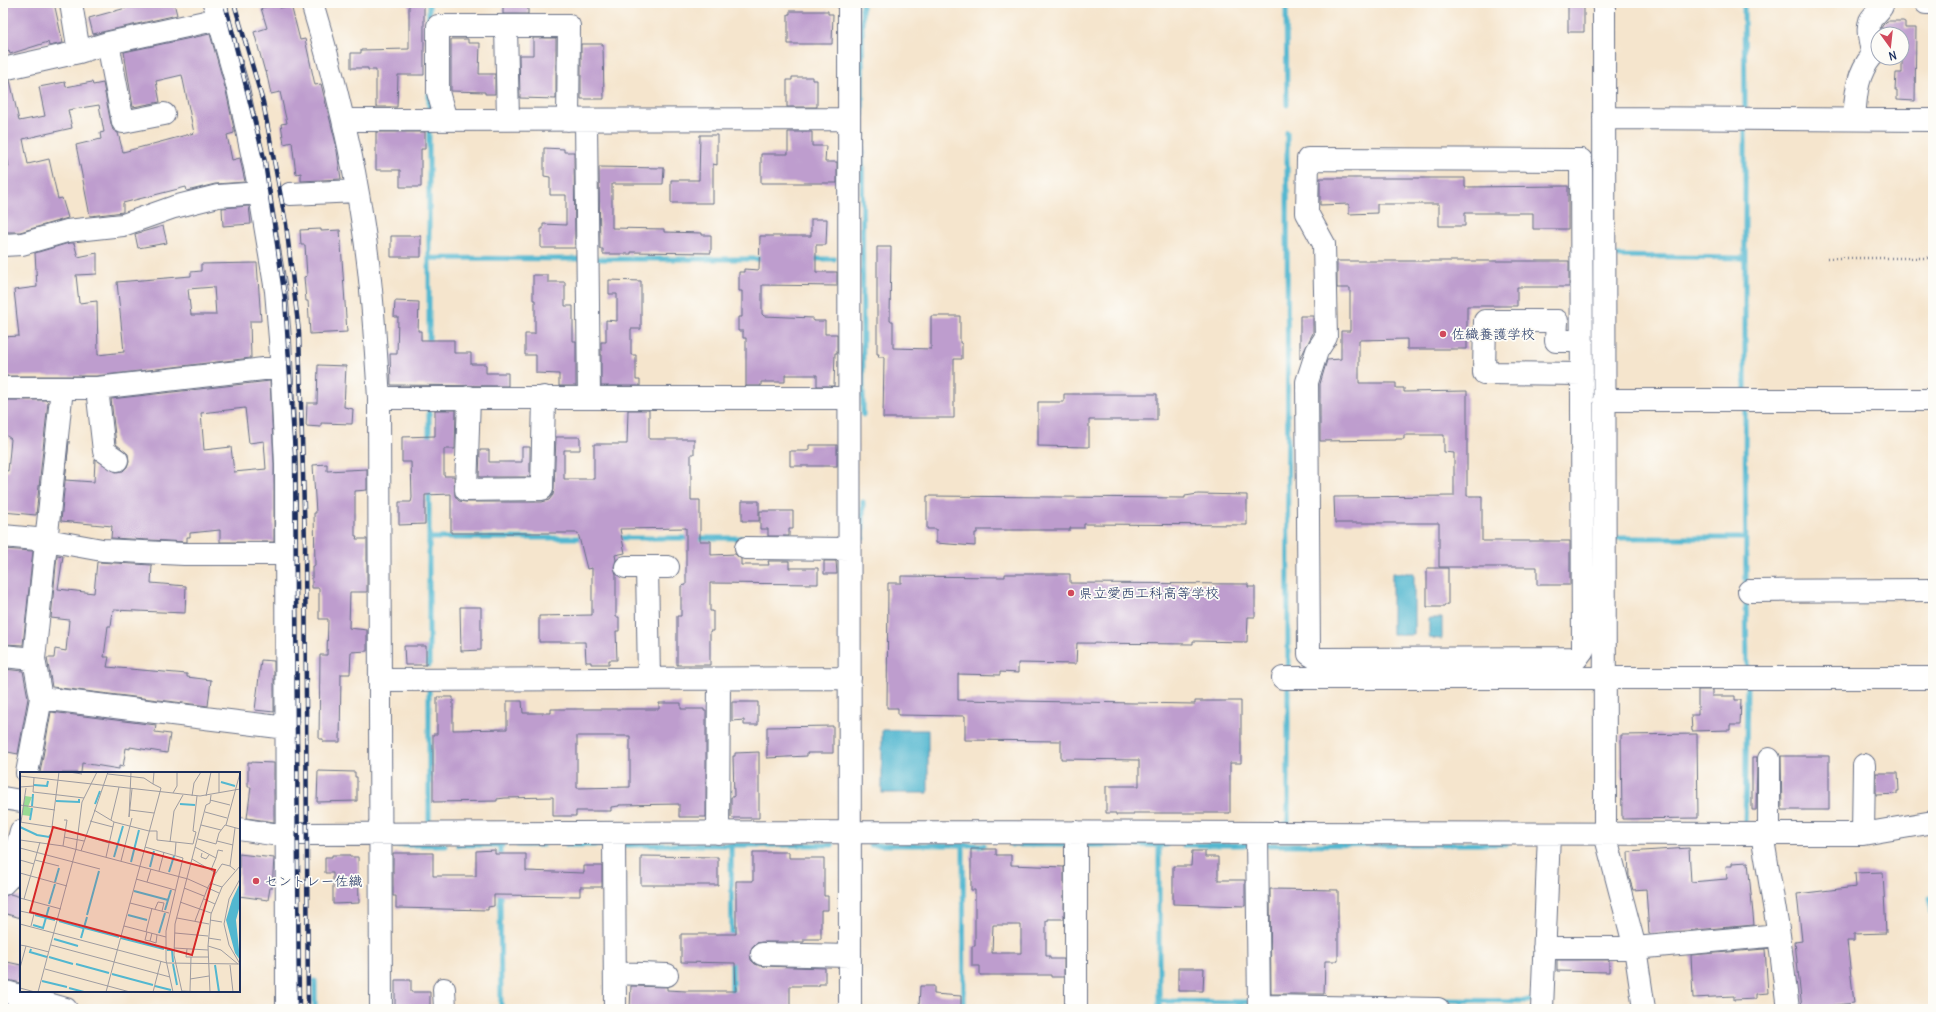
<svg xmlns="http://www.w3.org/2000/svg" width="1936" height="1012" font-family="Delius,'Klee One',sans-serif">
<rect width="100%" height="100%" fill="#fdfcf7"/>
<filter id="ink" filterUnits="userSpaceOnUse"><feTurbulence type="fractalNoise" baseFrequency=".025" numOctaves="2"/><feDisplacementMap in="SourceGraphic" scale="8" xChannelSelector="R" yChannelSelector="G"/><feConvolveMatrix kernelMatrix="1 2 1 2 8 2 1 2 1" color-interpolation-filters="sRGB"/></filter>
<filter id="wash" filterUnits="userSpaceOnUse"><feTurbulence type="fractalNoise" baseFrequency=".012" numOctaves="4" result="noise"/><feDisplacementMap in="SourceGraphic" scale="16" xChannelSelector="R" yChannelSelector="G"/><feGaussianBlur stdDeviation="0.9" result="paint"/><feColorMatrix in="noise" values="0 0 0 0 0 0 0 0 0 0 0 0 0 0 0 0 0 1.4 0 .05"/><feComposite in="paint" operator="in"/></filter>
<g filter="url(#wash)">
<rect width="100%" height="100%" fill="#f5e5cd"/>
<path fill="#52b7d0" stroke="#367397" d="M1392,573H1414V635H1392Z
M1429,618H1442V639L1429,638Z
M882,730H928V793H882Z"/>
<g fill="none" stroke-linecap="round" stroke-linejoin="round">
<path stroke="#52b7d0" stroke-width="5" d="M862,3L863,415
M1286,3L1287,105
M1744,3L1745,113
M429,26V3
M429,109V94
M429,129V347
M1287,132L1288,671
M1612,256L1745,258
M429,258L581,259
M597,259H766
M810,259H834
M1745,392V130
M429,408V442
M1745,409L1746,587
M429,490V665
M429,538H586
M616,538H748
M858,538H863V502
M1614,538H1746
M1746,595L1747,672
M429,689V823H435
M1745,822L1747,685
M1285,824H1288V685
M391,845H445
M458,845H503
M500,845V860
M518,845H543
M567,845H608
M623,845H832
M731,845L732,940
M870,845H984
M963,845L964,1009
M1012,845H1066
M1082,845H1166
M1159,845V1009
M1183,845H1250
M1268,845L1507,844
M500,890L501,1009
M1933,897L1930,898L1933,919
M732,956V1009
M315,981V1009
M1438,1000L1533,1001
M1159,1001L1253,1002"/>
</g>
<g id="blocks">
<path fill="#be9dce" fill-rule="evenodd" d="M3,3H54L63,43L49,46L48,42L10,54L9,51L8,52L3,33Z
M124,3H174L177,15L93,34L89,18L126,8Z
M409,3H424V75H398L397,107H376V70H368V68H351V53H361V50L409,49Z
M503,3H528V14H503Z
M1568,3H1584V32H1568Z
M279,4L280,8L291,5L300,40L305,39L315,85L321,84L336,144L341,179L301,181V173L296,174L292,142L284,144L281,124L287,123L280,92L271,94L266,71L265,72L254,32L267,28L261,8Z
M790,11H828V14H833L832,44H788V14H790Z
M1887,21H1903L1905,22V28H1916L1915,101L1897,100V90H1895L1896,73H1902V34H1881L1882,26Z
M210,34L226,91L234,129V133L227,135L232,160L240,158L245,182L215,184L187,191L186,187L123,203V212L90,216L76,145L101,139L100,133L104,132L99,105L68,110L72,128L23,139L28,164L49,159L58,199L62,198L68,218L20,232H3V168L9,167L3,135V81L10,80L19,121L45,116L39,87L65,82L66,87L92,82L93,85L103,83L111,124L113,130L118,133L123,152L194,133L182,75L156,81L160,102L133,107L124,52Z
M533,38H556V99L520,98L519,55H533Z
M451,39H468V43H480L479,74H495V94H485V92L451,91Z
M581,44H603L604,99H581Z
M792,77H812V80H817V107H787V80H792Z
M376,132H425V149H421V187H400V170H376Z
M788,132H812V146H826L825,162H837V183H761V154H788Z
M700,135H717V165L713,164V203H671V180H699Z
M544,148L564,149V152H574L575,248H541V229H543V224L566,225V195H550V177L544,176Z
M599,167L664,168L663,184H612V228L664,229V232L702,233V235H711V253L631,252V254H603V249H600Z
M1320,178H1465V187L1568,186V229H1533V213H1465V226H1439V204H1377V213L1349,214V204L1320,205Z
M249,206L251,224L223,226L222,208Z
M811,219H827L826,245H816V272H837V286L762,285V314L764,316L813,318V321H825V334H837V353H835L834,386H817V375H785V382H761V386H746V338H743V331H738V317H742V291H739V272H744V269L759,270L760,236H811Z
M163,226L167,243L138,248L135,234Z
M321,229V231L340,230L347,332L310,334L308,301H306L304,277L307,276L305,245H301L300,230Z
M391,236H421V257H391Z
M69,243H74L78,257L97,253V274L76,275L79,303L97,301L98,355L124,352L117,282L191,276V272L201,271V264L257,263L261,321H250L251,358L96,376H3V337L19,336L14,290L37,287L35,253ZM214,287L216,315H191L188,289Z
M877,247H891L890,321H893V348L931,349V316H960V343H962V359H954V418H883L884,357H878L879,354H877Z
M1337,261H1569V287H1517V306H1467V349H1407V339L1359,340V383H1396V388H1404V392L1467,391V496H1482V541H1570V585H1537V567H1439V523H1335L1334,497L1454,496V453L1444,452V435H1404V439H1396V440L1320,441V384L1327,360L1341,359V331H1350V288H1337Z
M533,275H548V282H565V306H573V341H576V386H559V374L536,373V355H525V334H535V300H533Z
M609,280L641,281V329H631V355H636V380H640V386H601V342H606V320L617,321V294H609Z
M395,301L419,302L418,331H421V340H454V353H471V364H486V373H508V386L391,385L390,354H397L398,317H394Z
M1300,316H1313V333L1300,359Z
M318,365L346,366L344,407L353,409L352,424L321,423V427L306,426L307,403H317Z
M270,381L274,464V542H220V530L190,533V537H187V542L111,538L112,526L61,521L69,441L65,480L94,482L95,459L116,472L123,471L127,467L129,461L128,454L116,444L111,399ZM245,408L249,443L264,441L266,469L234,472L231,447L204,450L201,413Z
M1064,394H1157V420H1089V447L1038,446V402H1064Z
M5,400H45L48,402L36,515L3,512V470L8,471L11,439L3,433V402Z
M435,410H456L455,449H444V476H454L455,496L459,501L466,502H542L549,500L553,495L554,489L556,437H580V450H564V479H594V444H627L628,410H649V439H694V454H691V500H700V541H711V555L735,554L741,559V565H769L768,561H789V568H818V584L710,583V611H713V631H710V665H677V616H681V586L686,585V528L620,529L625,553L615,555L616,560L614,567L616,574V617H619V631H616L617,660H609V664H591V662H586L585,642H539V616L592,615V568L587,569L578,533H451V494L425,495V524L399,525V502H411L412,498L411,462H402V437L435,436Z
M809,445H837V466H790V451H807L809,450Z
M522,447H530V477H479L480,450H489V462H522Z
M327,464V471L367,469V490L355,491V536H357L356,539H367V592H350L349,628L367,630V651L351,652L350,674H341L340,742H323V739H319L320,655H327L328,619H319V588H312V566H315L314,513H316L313,465Z
M1198,494L1247,495V525L1084,524V528H1070V530H977V533H975V546L936,543V529H927V496L1185,498V496Z
M742,501H759V521H742Z
M760,511H793V529H789V536H768V529H760Z
M3,549L33,551L23,645L3,644Z
M57,555L63,556L58,589L94,593L97,562L152,565L151,583L186,586L185,613L113,610L111,626H108L104,657H109L107,667L187,674V677L211,680L208,706L52,687L47,658H54L55,649L66,651L69,620L51,618Z
M824,561H836L837,574H824Z
M1427,568H1448V605H1444V607H1427Z
M1005,574H1070V583L1248,584V587H1255V617H1248L1247,642L1193,641V644L1077,643L1076,664L1018,663V673L1000,672V675L958,674V700L1195,704V701H1241V763H1230V813H1133V815H1116V813H1106V786H1139V760L1061,759V741L965,740V716L898,715V708H887L888,583H901V576L1005,577Z
M460,607H481V650L461,651Z
M404,646H426V665H405Z
M261,660L274,661V712L255,710Z
M3,669L23,671L28,698L18,754L3,751V710L7,688H3Z
M1698,690H1712V696H1735V700H1741L1740,725H1730V730L1692,731L1691,715H1698Z
M437,697H453V730L507,729V701H522L523,713H551V709H659V703H681V709H704V711H706V817H679V804L619,805V806L611,807V811H576V816H553V797L505,798L497,799V801L433,802V734H437ZM577,736H630V787L577,788Z
M732,702H758V725H744V720L732,721Z
M51,712L156,725L155,732L170,734L167,753L130,747V749L126,748L123,767L119,766V769L82,763L81,773H40Z
M833,726V753H807V756L767,758V727Z
M1697,734L1698,818L1622,819L1621,735Z
M759,752V818H732L731,817V797H734L733,756H735V753Z
M1781,756H1829V810H1782Z
M1752,757H1757L1756,810H1752Z
M248,762L274,763V822L247,818L251,787H248Z
M318,771L355,772V777H357V801L317,802Z
M1876,773H1898L1899,791H1897V794L1876,795Z
M1689,848L1691,882L1727,879L1726,866H1732V863L1748,862L1754,925L1649,934L1646,889L1633,890L1629,877L1628,852Z
M971,849H996V855H1011V865L1064,867V919H1048V921H1046V956H1050V959H1064V977H1051V975H980V966H972V946H975V890H971ZM993,925H1021V953H992Z
M495,850V854H526V871L584,873V866H602V887H580V896L494,895V906L488,907V910L396,908V896H393V853H433V876H476V851Z
M1192,851H1205V857H1218V880H1245V906L1173,904V866H1191Z
M753,852H789V858H824V896H828V910H821V939H804V942H762L756,943L752,947L750,954L751,960L755,964L761,966L825,968V984H819V986H790V1009H630L631,986L667,987V990L686,991H736L735,963L681,962V934H736V881H753Z
M239,854L274,858L272,888H270L268,900L239,896Z
M332,855H350V857H358L359,903L333,904V873H325V857H332Z
M641,856L718,857V885H641Z
M1883,872L1886,933L1854,934V941H1847L1854,1003L1802,1009L1795,942L1802,941L1797,894L1856,887L1855,873Z
M1270,889L1338,890V961H1325L1324,994H1271Z
M10,894L21,897V918L3,913V896Z
M1765,949L1768,993L1756,994V999L1734,1000V996L1693,998L1691,955Z
M1557,960H1609V972L1557,971Z
M3,961L21,965V983L3,979Z
M1178,968H1204L1203,991H1178Z
M395,980H411V992H430V1009H395Z
M920,986H934V994L961,996V1009H919Z
M3,1004L20,1009H3Z"/>
</g>
</g>
<g filter="url(#ink)">
<use href="#blocks" fill-opacity="0" stroke="#676f85" stroke-width="1"/>
<g fill="none" stroke-linecap="round" stroke-linejoin="round">
<defs>
<path id="minor" d="M71,3L79,52
M214,3L238,88L257,177L276,291L280,339L286,464L287,1009
M312,3C334,76 352,150 363,225C372,282 375,340 379,398L381,1009
M849,3L850,1009
M1604,3L1605,834L1635,948L1644,1009
M1926,3H1933
M108,43L123,122L164,114
M3,69L79,52L108,43L219,19
M1604,118L1933,120
M1854,119C1856,96 1856,75 1872,56C1872,45 1866,32 1870,21C1873,14 1882,11 1883,3
M344,120L848,119
M446,120L438,92V26H506
M508,120L506,26H569L568,120
M586,120L589,397
M1308,159L1581,160L1583,650L1577,658L1317,659L1309,654L1307,382L1317,351L1326,337L1324,244L1307,213Z
M290,194L357,191
M3,245L22,244L67,231L123,225L174,207L218,196L260,193
M1582,341H1556L1557,321H1485L1484,373L1582,374
M3,388H97L281,367
M97,388L104,451L117,460
M469,397L466,490L542,489L544,397
M379,398H848
M1604,400H1933
M3,536L47,540L102,550L184,554H286
M746,548L849,549
M626,567H668
M647,567L649,679
M1749,591L1933,590
M3,656L34,659
M1283,678H1933
M380,680L850,678
M41,698L287,728
M1769,759V834
M27,773L41,698L34,659L62,388
M3,798L21,801
M239,829L272,834H298L851,832L1769,834H1863L1933,822
M614,833L615,1009
M718,833L719,679
M1257,833L1259,1009
M1762,834L1779,935L1788,1009
M1863,834L1864,765
M3,884L9,878L21,831
M1544,948H1635L1779,935
M762,954L850,956
M615,973L667,975
M444,989L445,1009
M3,991L66,1009
M1259,1006L1438,1009
M1076,1009V832
M1542,1009L1549,834"/>
</defs>
<use href="#minor" stroke="#676f85" stroke-width="24"/>
<path stroke="#676f85" stroke-width="2.5" stroke-dasharray="1 3" stroke-linecap="butt" d="M1827,258H1933
M1933,956V957"/>
<use href="#minor" stroke="#fff" stroke-width="22"/>
<defs>
<path id="rail" d="M225,3L265,162L285,298L295,454L299,1009
M234,3L263,102L286,224L299,332L305,544L308,1009"/>
</defs>
<use href="#rail" stroke="#1b2f5e" stroke-width="4.5"/>
<use href="#rail" stroke="#fdfcf7" stroke-width="3" stroke-dasharray="9" stroke-linecap="butt"/>
</g>
</g>
<g fill="#d1495b" stroke="#fdfcf7" stroke-width="1.5">
<circle cx="1443" cy="334" r="4"/>
<circle cx="1071" cy="593" r="4"/>
<circle cx="256" cy="881" r="4"/>
</g>
<g text-anchor="middle" stroke-width="3.5" stroke-linejoin="round" paint-order="stroke">
<g font-size="14" fill="#1b2f5e" stroke="#fdfcf7" text-anchor="start">
<text x="1451" y="339">佐織養護学校</text>
<text x="1079" y="598">県立愛西工科高等学校</text>
<text x="264" y="886">セントレー佐織</text>
</g>
</g>
<g transform="translate(20 772)">
<rect width="220" height="220" fill="#f5e5cd"/>
<path d="M5,24L12,25L8,35L11,36L10,44L2,43Z" fill="#98db93"/>
<path d="M220,111V133L216,148L220,188L215,181L206,148L212,128Z" fill="#52b7d0"/>
<path fill="none" stroke="#52b7d0" stroke-width="2" d="M201,10L215,14M14,13L27,14L28,9M36,29L59,30V27M75,32L80,19M160,32L175,33M12,34L13,22M10,48L12,36M0,55L17,63L29,65L31,62M94,85L103,54M111,90L119,58M130,95L134,79M149,100L154,84M35,110L39,96M114,119L148,128M29,132L35,112M145,138L151,118M15,143L35,148M67,143L79,99M108,143L127,148M39,149L63,156M13,153L23,156L29,135M65,156L99,165M139,161L145,141M61,166L67,145M101,166L144,177M34,167L58,174M11,177L10,180L27,185M147,178H152L153,190M29,185L53,192M56,192L89,201M153,192L157,213M195,193L199,220M92,202L133,213M22,209L47,215M135,214L151,218M49,216L64,220"/>
<path fill="none" stroke="#9e9ca1" stroke-width="1" d="M49,0L62,2M111,0L109,45L112,17M88,2L124,6L133,12M0,4L180,24L220,17M14,6L13,20L64,26M0,15L14,14M153,21L157,14V0M199,21V0M172,24L174,11L181,0M186,24L191,0M190,28L210,33M0,33L35,38M74,38L94,50L129,59M110,38L134,41M185,40L207,46M91,48L99,15M70,49L93,55M0,50L32,55L39,0M1,50L6,16M181,53L201,58M206,53L220,1M129,59H137V68L173,72L176,60L173,59L177,24M66,64L89,71M44,65L64,69M178,67L196,72L199,61L205,53L220,57M0,68L43,74L168,107L199,121M197,69L213,73M150,70L154,39L163,23M43,74L47,48H44M125,75L163,86L146,159V188L153,220M175,75L196,86L191,98M0,76L80,97M61,79L88,0M182,81L181,85L186,87L189,83M155,83L156,70M86,85L94,50M196,86L198,78L203,79M172,87L196,101L188,115M0,88L14,92M15,88L39,94M101,89L112,46M215,98L210,94L215,56M139,99L144,80M0,101L47,114M196,101L202,92L210,94M116,107L155,118M220,107L209,127L204,152L209,173L220,192M127,110L131,97M190,111L202,115M164,116L184,124M0,126L41,137M4,127L20,70M184,127L195,132M160,130L191,141M110,131L149,141M135,137L138,130L144,131L142,139M0,139L14,142L11,154M220,142V156M157,146L189,152M190,148L202,150M175,149L188,115M0,152L147,191L220,192M104,154L146,165M126,160L132,136M127,160L125,168L130,169L132,161M155,161L188,164M188,166L201,168M130,169L136,171L137,163M0,173L6,174L0,196M31,173L150,205M6,174L29,180M188,174L201,178L218,192M154,176L188,178M167,177L166,185H188M210,193L213,220M25,197L110,220M170,207L189,204M0,216L15,220M162,219L184,220M170,219L171,185M18,220L56,77L62,30L77,0M86,220L141,16L133,12L134,0M133,220L141,189M162,220L154,183L155,152L186,33L190,31L191,23M190,220L188,174L191,142L202,115L220,94"/>
<path fill="#d62828" fill-opacity="0.15" stroke="#d62828" stroke-width="2" d="M33,55L195,98L172,183L10,140Z"/>
<rect width="220" height="220" fill="none" stroke="#1b2f5e" stroke-width="2"/>
</g>
<rect width="1936" height="1012" fill="none" stroke="#fdfcf7" stroke-width="16"/>
<g transform="translate(1890 46) rotate(165)"><circle r="19" fill="#fdfcf7" stroke="#a3aaba"/>
<path d="M0-3L7 15L0 10L-7 15Z" fill="#d1495b"/>
<text y="-6" font-size="11" font-weight="bold" text-anchor="middle" fill="#1b2f5e">N</text>
</g>
</svg>
